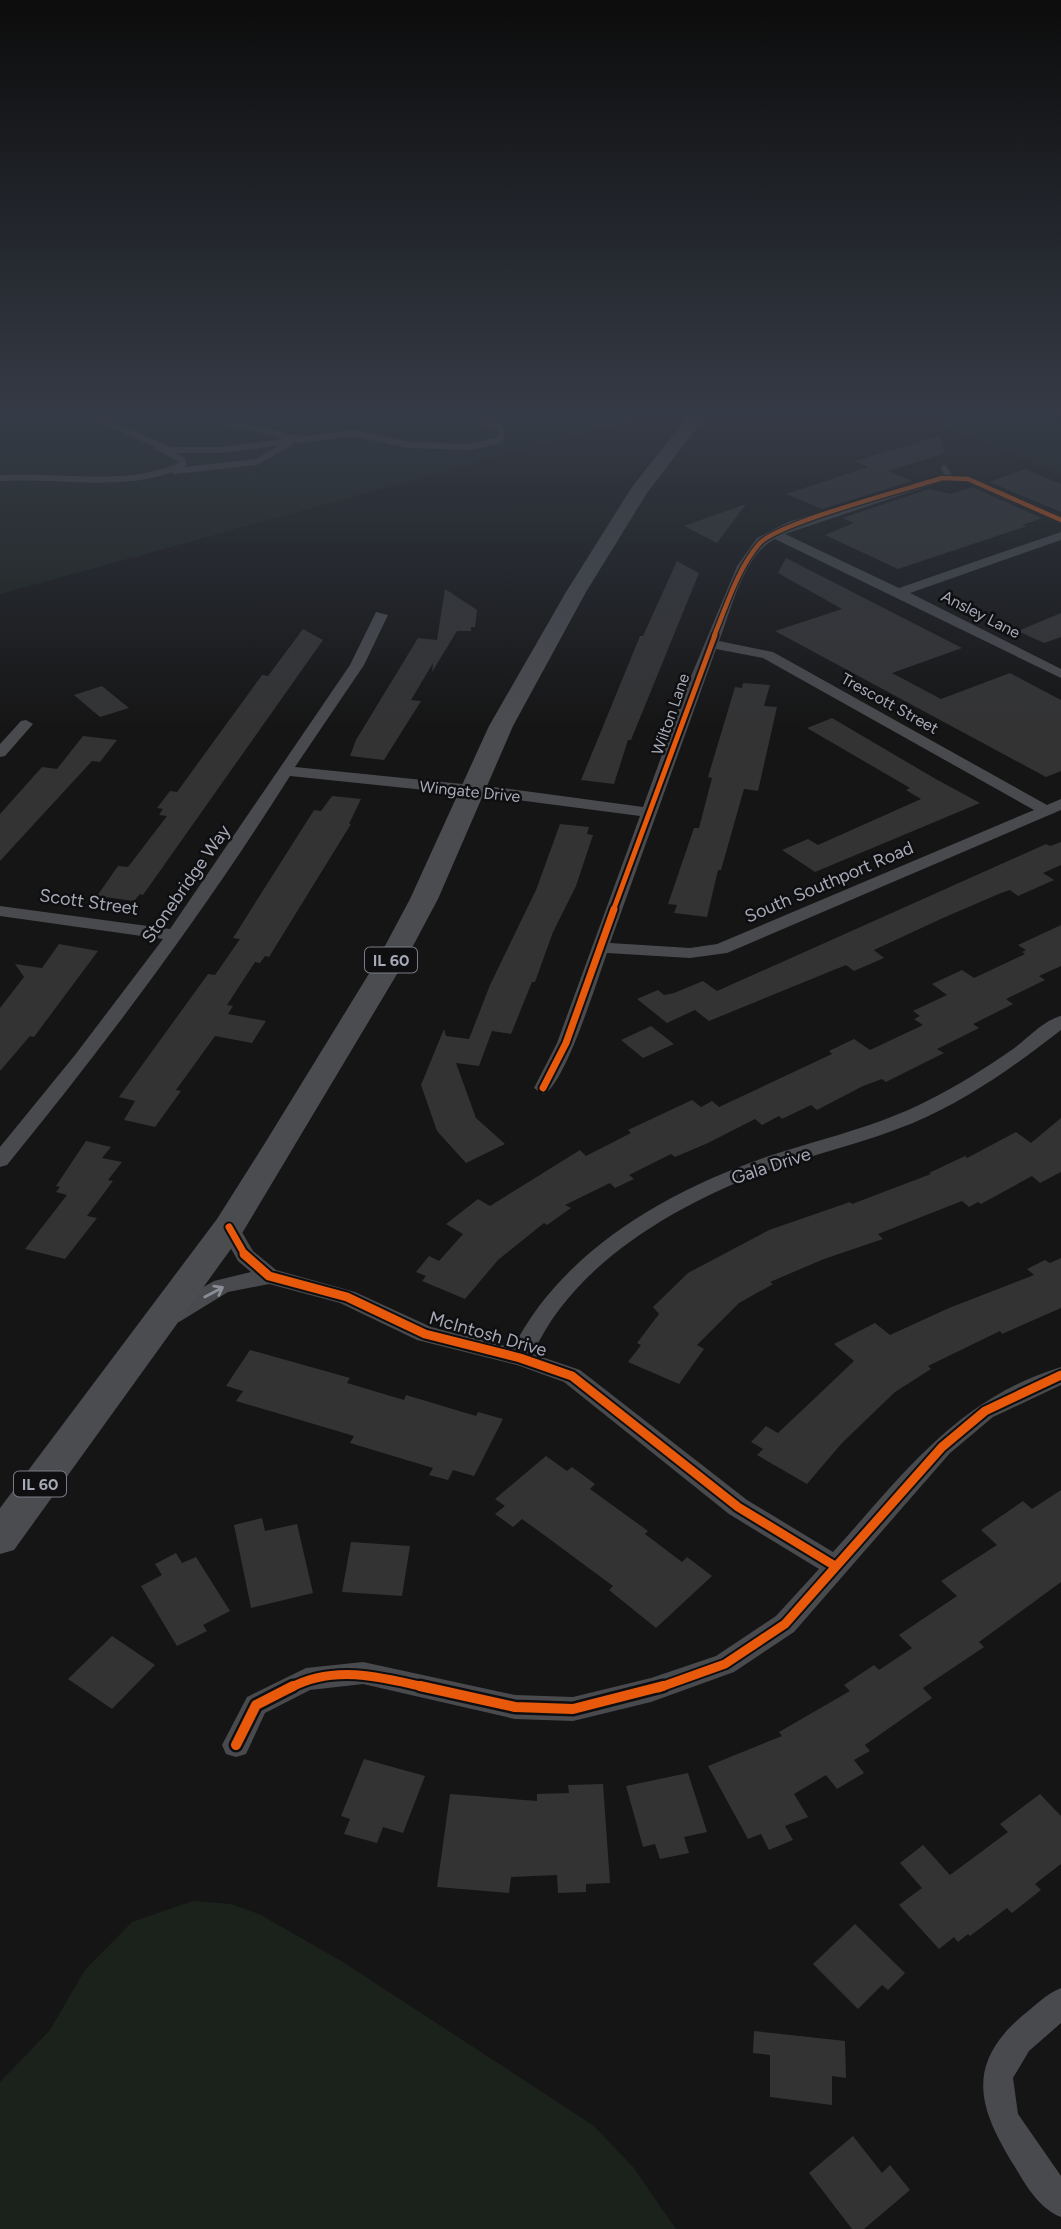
<svg xmlns="http://www.w3.org/2000/svg" width="1061" height="2229" font-family="Figtree,sans-serif">
<rect width="100%" height="100%" fill="#151515"/>
<path fill="#1b221c" d="M0,417H643L0,594Z
M966,417H1061V474L939,424Z
M193,1901L231,1904L259,1914L343,1962L594,2126L633,2167L676,2229H0V2082L50,2030L85,1970L132,1922Z"/>
<path fill="#333334" d="M940,436L945,453L888,471L912,481L822,509L786,494L868,467L854,461Z
M1025,469L1061,484V512L989,482Z
M972,487L1042,518L1023,525L1027,526L898,569L825,535L854,523L842,518L929,489L951,494Z
M746,504L717,543L684,526Z
M786,558L962,648L892,673L941,699L1010,673L1061,700V771L1046,777L775,631L842,609L778,573Z
M677,561L699,573L631,740H628L614,784L581,780L640,636H643Z
M445,589L477,610L475,627H471V631H457L432,672L433,663L411,700L421,701L384,760L350,756L356,740L418,638L437,640Z
M1061,613V637L1044,643L1018,631Z
M303,629L323,640L143,895L140,894L134,901L97,896L118,866L128,867L167,816L159,815L163,809L157,808L170,791L177,792L262,675L268,676Z
M743,683L770,685L764,706L777,707L758,791L744,789L721,870H718L707,917L674,913L677,905L668,904L694,828H699L712,778L708,777L735,687L742,688Z
M102,686L129,708L100,717L74,695Z
M832,718L934,778L980,803L815,872L782,850L808,839L818,845L921,799L906,790L910,788L807,728Z
M83,736L117,740L100,762L92,761L0,861V814L42,767L57,769Z
M332,796L361,799L349,824H351L269,957L265,956L260,963L255,962L227,1005L233,1006L228,1014L266,1021L252,1043L215,1036L176,1090L181,1091L155,1127L124,1120L135,1101L119,1097L208,974L215,975L240,939L233,938L314,810L321,811Z
M560,824L589,827L587,834L593,835L576,886L553,932L535,982H532L511,1034L492,1031L479,1066L456,1063L476,1118L505,1144L466,1163L437,1131L421,1085L444,1029L446,1036L469,1039L490,985L536,890Z
M1061,842V865L1043,873L1054,880L1018,896L1010,890L1001,893L943,918L874,950L884,958L854,971L846,965L709,1021L695,1010L667,1023L637,999L658,990L664,995L674,993L703,981L717,991L1046,844L1050,846Z
M1061,925V966L1039,976L1045,980L1006,999L1013,1004L973,1024L979,1028L937,1049L944,1053L886,1082L882,1079L863,1086L817,1110L811,1105L782,1119L779,1116L762,1125L755,1119L708,1143L675,1157L671,1154L629,1175L634,1179L615,1188L610,1183L565,1205L571,1208L547,1225L544,1223L498,1260L465,1299L422,1281L426,1276L416,1272L429,1256L439,1261L463,1234L446,1224L478,1199L490,1206L580,1150L586,1156L631,1133L628,1130L692,1100L701,1107L712,1101L719,1107L832,1054L829,1051L854,1039L870,1050L923,1025L914,1019L920,1016L913,1011L947,995L932,984L962,970L974,978L1025,954L1022,952L1026,950L1018,945Z
M59,944L98,951L34,1037L30,1036L0,1071V1008L24,977L15,964L42,968Z
M651,1026L674,1044L643,1058L621,1040Z
M1061,1118V1172L1040,1183L1032,1176L981,1204L978,1202L969,1207L962,1201L878,1234L883,1239L824,1259L770,1282L773,1284L739,1303L697,1345L704,1349L679,1384L628,1362L641,1345L637,1343L659,1314L653,1307L688,1273L769,1230L850,1202L852,1204L931,1174L929,1173L965,1156L967,1158L1016,1132L1031,1143Z
M86,1141L111,1147L102,1158L122,1162L108,1180L113,1181L87,1216L97,1218L65,1259L25,1249L67,1195L56,1192L60,1187L56,1186Z
M1061,1258V1308L1002,1334L1000,1331L928,1366L931,1369L895,1392L842,1443L807,1484L757,1455L763,1449L751,1442L766,1426L778,1433L854,1361L834,1344L875,1323L890,1335L949,1308L1034,1275L1027,1269L1045,1260L1050,1263Z
M250,1350L350,1378L347,1383L404,1400L406,1395L476,1416L478,1412L503,1419L474,1476L453,1470L448,1480L429,1475L433,1468L350,1443L354,1436L236,1401L243,1391L226,1386Z
M546,1456L567,1471L572,1467L595,1484L590,1489L648,1531L645,1534L682,1562L687,1557L712,1576L656,1628L609,1590L613,1586L540,1532L522,1519L513,1527L495,1514L505,1506L495,1499Z
M1061,1490V1582L979,1642L984,1647L923,1688L932,1698L865,1745L870,1751L854,1760L864,1773L837,1789L826,1775L794,1794L808,1817L785,1826L793,1840L769,1850L761,1834L748,1839L708,1766L782,1736L779,1732L850,1691L844,1685L874,1665L879,1670L912,1648L899,1635L957,1596L941,1581L997,1545L981,1530L1023,1501L1032,1509Z
M262,1518L265,1531L297,1524L313,1593L251,1608L234,1525Z
M351,1542L410,1546L402,1596L342,1592Z
M176,1553L182,1563L196,1557L230,1611L203,1625L207,1631L177,1646L141,1586L162,1575L155,1564Z
M112,1636L155,1665L112,1709L68,1679Z
M364,1759L425,1776L403,1833L383,1827L377,1843L344,1834L350,1819L341,1816Z
M688,1773L707,1832L684,1837L689,1853L660,1859L655,1844L643,1847L626,1786Z
M603,1784L610,1883L586,1884V1892L558,1893L557,1875L511,1877L509,1893L437,1887L450,1794L537,1801V1794L569,1793L568,1785Z
M1040,1794L1061,1816V1864L1035,1884L1041,1890L1012,1913L1007,1908L970,1936L968,1934L958,1942L954,1937L939,1949L899,1905L922,1888L900,1863L923,1845L950,1875L1008,1832L1000,1824Z
M855,1924L905,1973L888,1990L882,1985L858,2009L813,1964Z
M754,2031L845,2041L846,2078L832,2076V2105L770,2097V2055L753,2053Z
M853,2136L882,2173L890,2165L910,2190L864,2229H852L809,2173Z"/>
<g fill="none" stroke-linecap="round" stroke-linejoin="round">
<path stroke="#494a4e" stroke-width="6" d="M94,417L170,450H222L289,441
M209,417L300,440L353,433L409,445L470,447L497,441L502,435L500,427L460,417
M944,468L949,477
M175,471L256,462L290,443
M0,478C58,474 130,491 183,464L182,460L158,447"/>
<path fill="#494a4e" fill-rule="evenodd" d="M942,475L972,477L1061,516V524L966,482L943,481L785,534L899,588L1061,532V540L910,593L1061,669V678L775,539C743,555 732,609 719,641L773,652L1047,805L1061,799V810L727,953L690,958L607,953C598,978 564,1088 543,1094L534,1088L557,1043L640,816L502,798L290,776C204,912 109,1040 7,1165L0,1167V1147L75,1055L163,939L0,916V906L170,929L350,665L376,612L388,615L364,665L295,767L502,788L643,807L687,686L737,566L757,538L788,522ZM716,649L763,658L1034,810L717,944L690,948L610,943Z
M26,720L33,724L5,756L0,757V744L21,721Z
M1061,1016V1030C1015,1066 967,1100 913,1123C864,1143 811,1155 761,1173C674,1206 572,1265 533,1354L580,1370L747,1500L833,1552C903,1475 956,1399 1061,1367V1385L993,1417L950,1453L794,1632L734,1672L651,1702L573,1721L515,1719L363,1684L310,1690L265,1713L246,1754L236,1757L226,1754L222,1745L247,1697L306,1668L363,1662L515,1695L573,1697L651,1678L716,1656L776,1616L819,1569L729,1514L564,1382L517,1365L417,1340L340,1303L269,1284L228,1292L179,1322H163L160,1316L163,1310L214,1281L251,1272L238,1261L219,1227L222,1222H236L253,1251L276,1270L355,1292L431,1327L513,1348C562,1251 667,1191 766,1157C820,1139 876,1127 927,1101C957,1086 986,1068 1013,1049C1028,1038 1044,1020 1061,1016Z
M1061,1988V2023L1029,2051L1013,2078L1018,2114L1061,2176V2217C1040,2209 1026,2186 1015,2167C979,2109 964,2066 1022,2016C1035,2006 1046,1994 1061,1988Z"/>
<path fill="#4b4c50" fill-rule="evenodd" d="M687,417H705L647,493L586,592L513,726L438,899L406,959L241,1235L14,1550L0,1554V1508L217,1219L265,1143L378,959L410,899L489,726L566,592L632,487Z"/>
<defs>
<path id="cycleway-far4" d="M714,636C727,605 737,570 759,544C777,523 908,489 942,478L968,479L1061,520"/>
<path id="cycleway-far3" d="M613,911L715,635"/>
<path id="cycleway-far2" d="M543,1088L566,1043L614,909
M229,1227L245,1255"/>
<path id="cycleway-far1" d="M244,1254L269,1276L347,1297L425,1334L520,1358L572,1376L738,1507L835,1566
M290,1688C334,1664 382,1677 428,1688
M658,1688L725,1664L785,1624L942,1447L985,1411L1061,1375"/>
<path id="cycleway" d="M420,1686L515,1707L573,1709L663,1686
M236,1745L256,1705L293,1686"/>
</defs>
<use href="#cycleway-far4" stroke="#0f0f11" stroke-width="7"/>
<use href="#cycleway-far3" stroke="#0f0f11" stroke-width="9"/>
<use href="#cycleway-far2" stroke="#0f0f11" stroke-width="11"/>
<use href="#cycleway-far1" stroke="#0f0f11" stroke-width="13"/>
<use href="#cycleway" stroke="#0f0f11" stroke-width="15"/>
<use href="#cycleway-far4" stroke="#e8590c" stroke-width="4.5"/>
<use href="#cycleway-far3" stroke="#e8590c" stroke-width="5"/>
<use href="#cycleway-far2" stroke="#e8590c" stroke-width="7"/>
<use href="#cycleway-far1" stroke="#e8590c" stroke-width="9"/>
<use href="#cycleway" stroke="#e8590c" stroke-width="10"/>
</g>
<defs><path id="oneway-shaft" d="M-6 0H5M1.5-3L5.5 0L1.5 3" fill="none" stroke-width="1.6" stroke-linecap="round" stroke-linejoin="round" transform="scale(1.75)"/></defs>
<use stroke="#8a8d98" href="#oneway-shaft" transform="translate(214 1292) rotate(-28)"/>
<linearGradient id="sky" x2="0" y2="1"><stop stop-color="#0c0c0c"/><stop offset="0.57" stop-color="#353b46"/><stop offset="1" stop-color="#353b46" stop-opacity="0"/></linearGradient>
<rect width="1061" height="729" fill="url(#sky)"/>
<g text-anchor="middle" stroke-width="5" stroke-linejoin="round" paint-order="stroke">
<g font-size="16" fill="#a6aab7" stroke="#0f0f11">
<text transform="translate(981 614) rotate(27)" y="6">Ansley Lane</text>
<text transform="translate(890 703) rotate(29)" y="6">Trescott Street</text>
<text transform="translate(670 714) rotate(-71)" y="6">Wilton Lane</text>
<text transform="translate(470 791) rotate(6)" y="6">Wingate Drive</text>
</g>
<g fill="#0f0f11" stroke="#797c85" stroke-width="2">
<rect x="365" y="947.5" width="52" height="25" rx="5"/>
<rect x="14" y="1471.5" width="52" height="25" rx="5"/>
</g>
<g font-size="16" font-weight="bold" fill="#a6aab7">
<text x="391" y="966">IL 60</text>
<text x="40" y="1490">IL 60</text>
</g>
<g font-size="18" fill="#a6aab7" stroke="#0f0f11">
<text transform="translate(829 882) rotate(-23)" y="6">South Southport Road</text>
<text transform="translate(186 884) rotate(-55)" y="6">Stonebridge Way</text>
<text transform="translate(89 902) rotate(8)" y="6">Scott Street</text>
<text transform="translate(771 1166) rotate(-18)" y="6">Gala Drive</text>
<text transform="translate(488 1334) rotate(16)" y="6">McIntosh Drive</text>
</g>
</g>
</svg>
